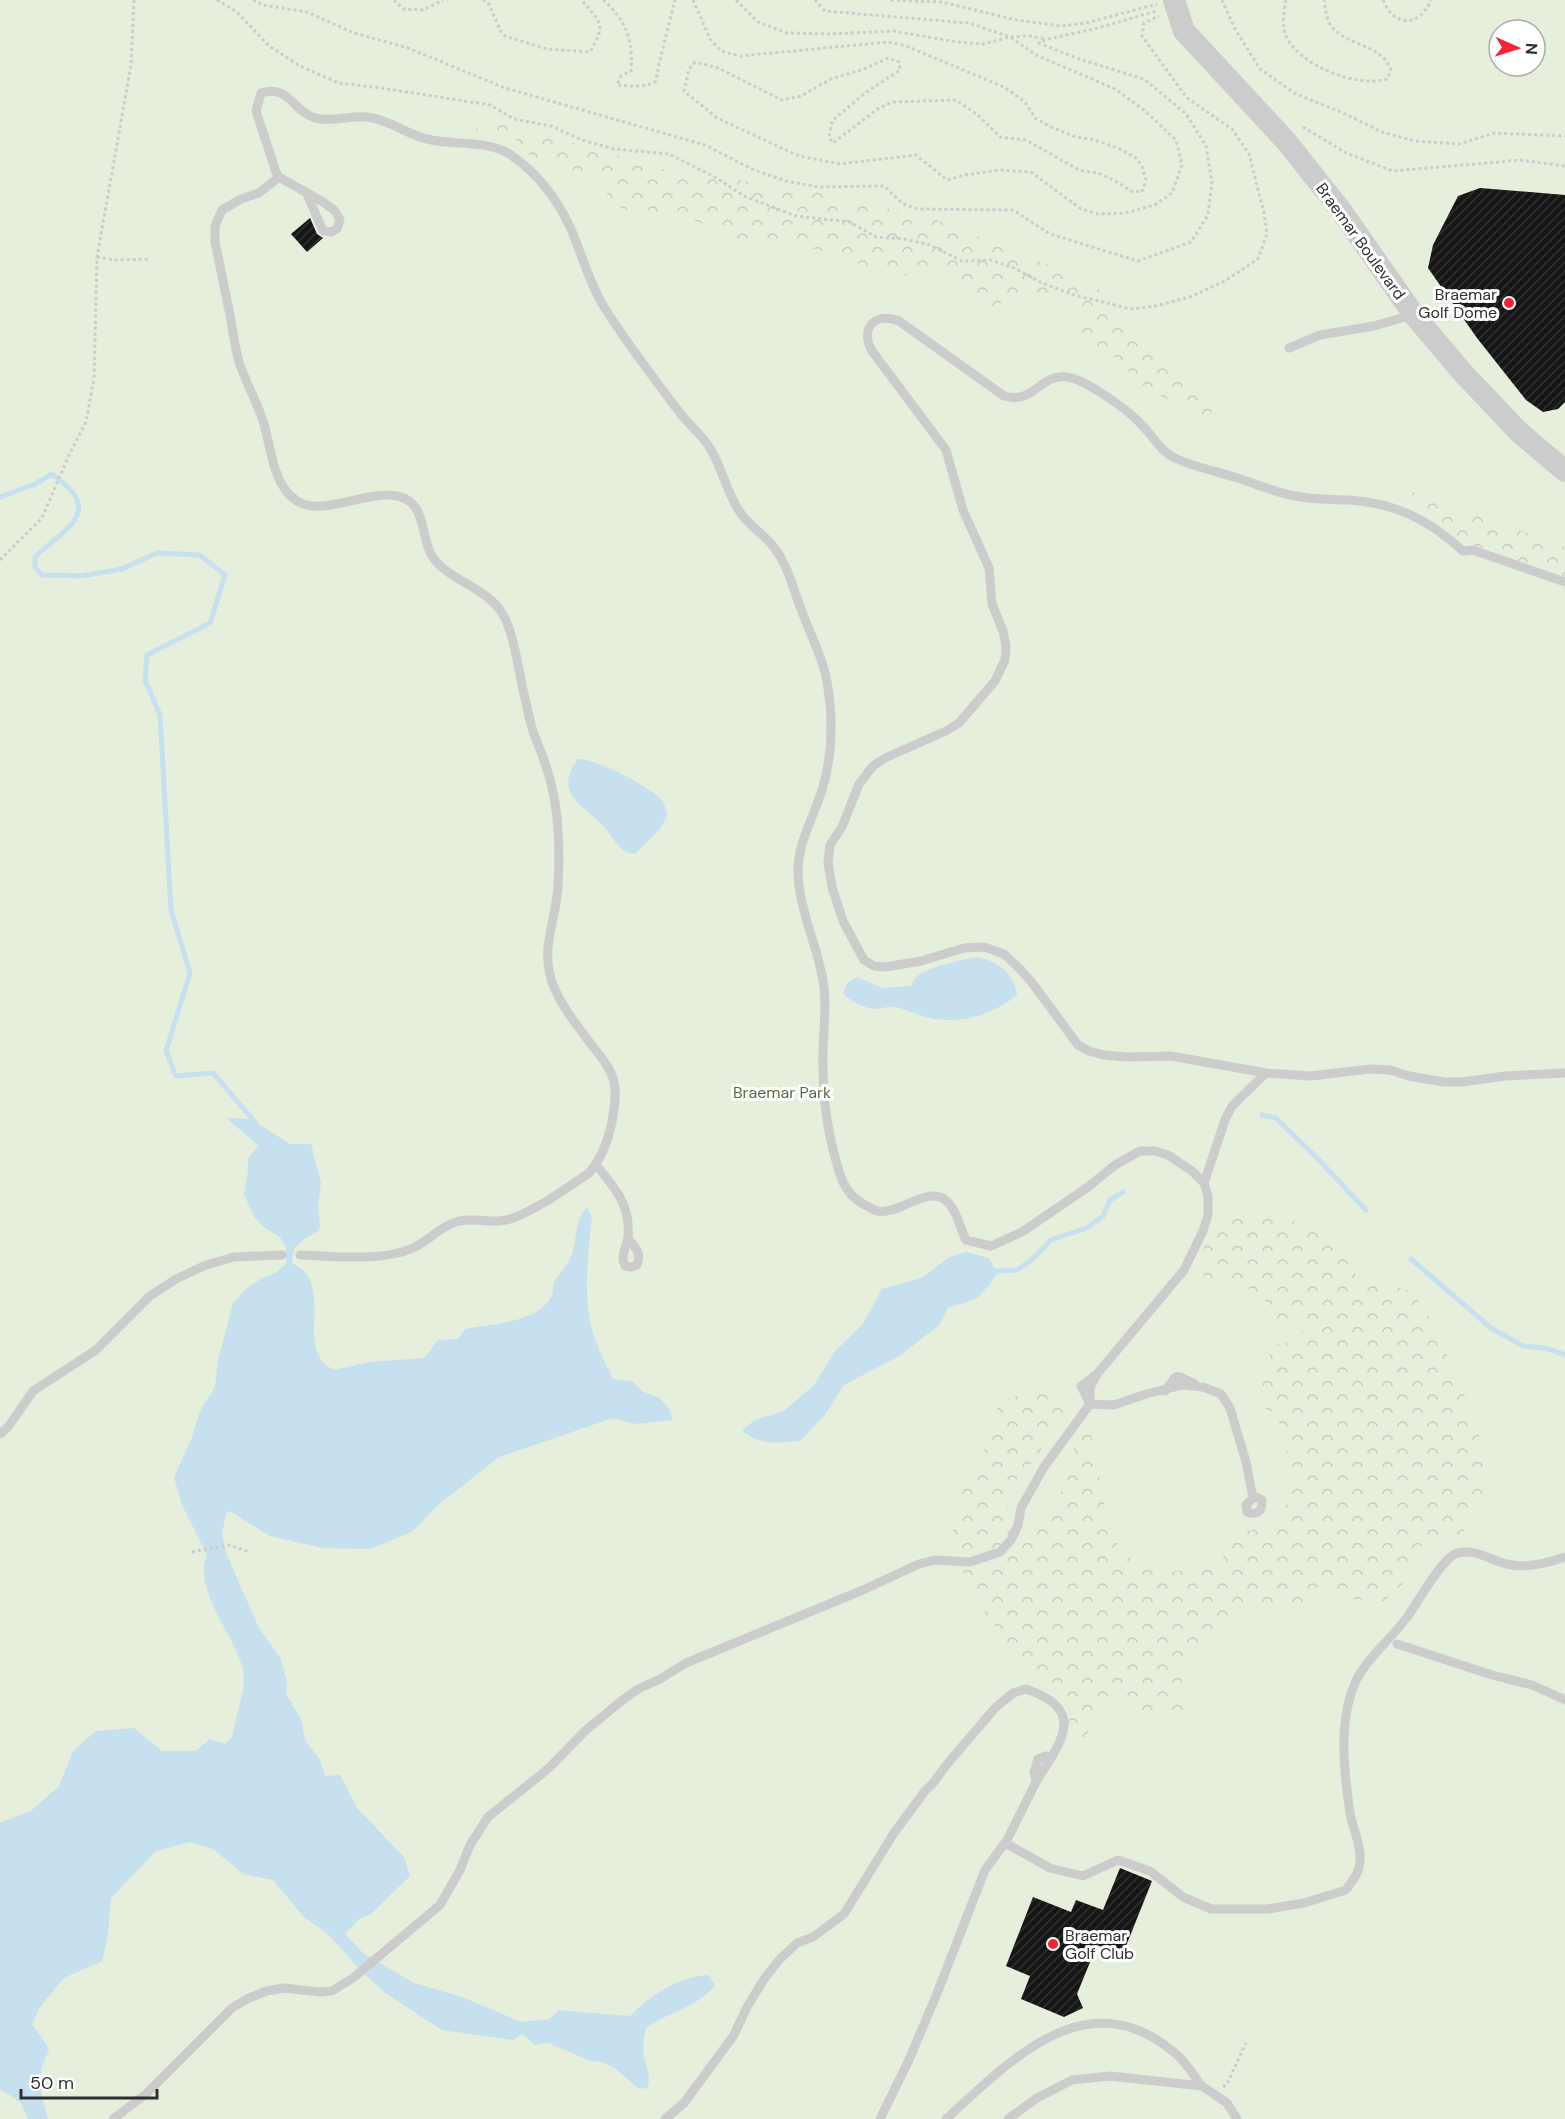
<svg xmlns="http://www.w3.org/2000/svg" width="1565" height="2119" font-family="'DM Sans',sans-serif">
<defs>
<pattern id="forest-crowns" width="20" height="18" patternUnits="userSpaceOnUse" patternTransform="scale(1.5)"><rect width="20" height="18" fill="#e6eedc"/><path d="M2 6a3 3 0 1 1 6 0M12 15a3 3 0 1 1 6 0" fill="none" stroke="#c6ccbd"/></pattern>
<pattern id="building-hatch" width="6" height="6" patternUnits="userSpaceOnUse" patternTransform="scale(1.5)"><rect width="6" height="6" fill="#161616"/><path d="M-1 1l2-2M0 6l6-6M5 7l2-2" fill="none" stroke="#303030"/></pattern>
</defs>
<rect width="100%" height="100%" fill="#fff"/>
<path fill="#e6eedc" fill-rule="evenodd" d="M0,0H1565V2119H0ZM1499,30H1535V66H1499Z"/>
<path fill="url(#forest-crowns)" d="M470,113L667,170L795,188L934,219L1092,282L1203,399L1215,409L1207,416L1196,415L1183,405L1172,402L1147,389L1114,357L1085,353L1078,339L1080,324L1078,313L1073,303L1064,296L1055,293L1037,300L1024,296H1006L990,318C972,293 965,278 933,273C928,272 923,270 918,271C907,272 898,281 887,282L879,272L863,276L862,267L850,256L834,255L817,249L744,244L729,239L699,222L647,211H629L612,204C609,198 606,189 601,183C586,168 544,167 524,151C518,147 519,142 514,136L510,146L499,143L489,135L478,138L476,126L470,121Z
M1399,488L1429,497L1565,547V577L1537,573L1507,558L1456,538L1407,505L1401,500Z
M1221,1212L1286,1218L1323,1231L1339,1247L1362,1285L1401,1288L1413,1292L1439,1333L1452,1368L1474,1416L1486,1463L1485,1480L1481,1503L1461,1535L1437,1536L1426,1540L1408,1565L1409,1578L1384,1601L1332,1598L1319,1587L1312,1588L1307,1607C1286,1617 1285,1608 1265,1606C1250,1604 1231,1613 1218,1619L1208,1642L1189,1659L1182,1674L1184,1710L1179,1720L1166,1718L1142,1720L1132,1706L1106,1703L1097,1713L1086,1739L1074,1741L1068,1733L1067,1704L1055,1703L1048,1694L1018,1667L1007,1654L997,1628L988,1620L983,1606L965,1575L958,1567L952,1535L957,1508L963,1490L984,1450L995,1411L1007,1399L1032,1389H1050L1061,1401L1063,1415L1055,1426L1036,1459L1018,1476L1004,1518L1007,1528L1024,1532C1047,1512 1064,1497 1071,1467C1074,1453 1071,1446 1080,1435L1091,1434L1102,1489L1107,1532L1135,1563L1158,1572L1181,1571L1207,1566L1222,1559L1237,1534C1257,1529 1277,1525 1286,1504L1288,1457L1277,1414L1266,1409L1260,1394L1269,1363L1270,1346L1299,1339L1303,1327L1291,1321L1273,1320L1266,1301L1255,1290L1241,1286L1214,1282L1205,1286C1200,1250 1202,1242 1221,1212Z"/>
<path fill="#c6e0ef" d="M578,759C593,758 655,788 663,802C665,805 666,811 667,815L661,828L635,854C620,854 614,838 605,828C586,806 551,794 578,759Z
M978,957C999,962 1014,973 1017,995C994,1014 960,1025 930,1018C918,1015 907,1009 895,1007C888,1006 883,1009 876,1009C866,1009 850,1001 843,994L847,983L857,977L882,988L911,986C912,984 915,978 916,977C928,967 963,959 978,957Z
M226,1118L251,1119L290,1144H311L321,1183L318,1205L320,1227L317,1232L306,1238L294,1248L292,1263C296,1265 301,1268 304,1271C326,1296 303,1339 323,1362C325,1365 331,1368 334,1370L369,1362L424,1358L438,1340L458,1339L465,1329C491,1323 534,1324 550,1299C554,1294 552,1287 555,1281C560,1271 568,1267 572,1254C577,1238 575,1219 587,1207L592,1217C588,1251 584,1288 590,1321C594,1342 604,1360 613,1379L632,1381L644,1392L660,1398L669,1409L673,1420L636,1424L613,1418L499,1457L438,1505L413,1531L371,1549L323,1548L270,1536L230,1511L226,1514L222,1534L226,1553L259,1628L280,1657L287,1682L286,1694L301,1719L305,1740L320,1760L325,1776L340,1775L357,1808L404,1857L410,1876L371,1914L359,1919L345,1934L363,1953L414,1983L462,1997L521,2022L549,2019L559,2010L630,2016C650,1996 679,1976 708,1975L715,1985C699,2007 667,2012 646,2028C645,2034 643,2042 643,2048C643,2063 653,2074 647,2088L639,2089L615,2068L602,2062L591,2061L548,2043L535,2045L522,2034L513,2040L442,2030L384,1992L362,1972L330,1936L303,1916L273,1880L243,1874L213,1849L190,1842L156,1851L111,1898L108,1935L102,1961L64,1978L40,2007L32,2024L46,2044L49,2051C35,2075 41,2094 48,2119H28L20,2102L0,2089V1823L32,1810L59,1786L73,1751L96,1731L134,1728L162,1751H196L210,1739L225,1744L232,1737L244,1685C243,1678 244,1672 242,1666C234,1636 192,1587 207,1555L182,1505L174,1477L191,1440L200,1411L215,1387L218,1360L233,1303L247,1288L262,1278L275,1273L286,1264V1248L280,1237L263,1227L253,1215L244,1194L248,1171V1158L259,1146Z
M966,1252L989,1258L996,1271C991,1278 988,1286 983,1292C977,1301 959,1304 948,1308L939,1325L901,1355L844,1385L824,1416L800,1441C778,1443 760,1446 742,1430L755,1420L784,1411L815,1384L834,1352L863,1324L882,1289L922,1278L949,1257Z"/>
<g fill="none" stroke-linecap="round" stroke-linejoin="round">
<path stroke="#c6e0ef" stroke-width="5" d="M0,497L33,485L52,474C106,512 67,526 35,557V567L42,575L81,576L122,569L157,553L200,555L225,575L210,623L147,655L145,680L160,715L171,910L190,973L166,1051L176,1076L213,1073L255,1122
M1262,1115L1276,1118L1320,1161L1366,1210
M1411,1259L1491,1328L1523,1346L1545,1348L1565,1355
M981,1284L986,1285L996,1271L1017,1270L1030,1261L1051,1240L1087,1228L1103,1216L1110,1200L1123,1192"/>
</g>
<path fill="url(#building-hatch)" d="M1480,188L1565,195V402L1558,409L1543,412L1526,400L1477,338L1428,268L1433,245L1458,196Z
M310,218L317,234L323,238L307,252L291,234Z
M1120,1868L1152,1881L1122,1956L1097,1945L1077,1994L1083,2008L1064,2017L1021,1999L1030,1976L1006,1966L1033,1897L1071,1912L1076,1900L1103,1910Z"/>
<g fill="none" stroke-linecap="round" stroke-linejoin="round">
<path stroke="#ccc" stroke-width="3" stroke-dasharray="3 3" stroke-linecap="butt" d="M217,0L237,12L269,46L300,66L339,83L381,88L490,105L514,119L551,126L582,140L614,149L669,154L715,177L744,196L796,216L850,222L876,237L904,239L930,245L962,261L991,260L1014,268L1042,283L1074,295L1131,309L1155,306L1190,297L1225,281L1258,259L1267,234L1264,213L1249,154L1232,129L1187,98L1142,36L1144,23L1159,16
M253,0L263,5L307,12L354,33L408,48L505,88L705,145L754,170L786,181L818,187L884,186L903,204L918,209L1013,210L1050,234L1138,261L1191,242L1208,215L1212,182L1206,146L1186,114L1144,79L1079,59L1039,43L1048,39L1094,29L1157,11
M394,0L403,9L423,10L443,0
M483,0L488,2L501,32L505,36L547,49L590,52C607,23 600,23 582,0
M603,0C627,21 633,40 631,71L621,76L617,85C630,86 645,88 656,81L659,64L675,0
M693,0L710,39L721,51L740,56L888,42L906,46L1004,87L1025,102L1035,118L1051,127L1076,137L1095,140L1120,149L1136,158L1142,166L1146,180L1142,192L1131,191L1119,183L1101,174L1079,170L1026,140L1000,137L979,116L956,100L893,102L879,108L833,143L829,137L832,121L865,93L900,70L899,62L888,58L864,69L831,79L801,96L782,100L718,68L695,62L689,69L684,91L717,118L799,156L840,164L916,155L947,180L965,175L999,170L1031,172L1081,209L1098,214L1125,213L1155,205L1172,193L1182,165L1176,140L1144,110L1115,89L1036,55L1010,37L969,23L825,11L815,0
M736,0L758,22L787,33L830,34L893,31L957,42L983,44L1010,37L1030,36L1046,39
M891,0L942,2L1016,20L1061,26L1086,23L1157,4
M1222,0L1235,29L1260,69L1296,94L1341,112L1382,132L1415,141L1459,144L1495,133L1565,136
M1286,0C1284,12 1281,26 1287,38C1301,66 1357,88 1387,79L1391,70C1382,44 1347,46 1332,27C1326,20 1326,9 1324,0
M1383,0C1394,28 1420,27 1431,0
M1303,127L1346,153L1393,171L1521,160L1565,166
M97,257L114,260L150,259
M0,560L42,518L69,455L86,422L94,378L97,257L131,65L134,0
M192,1552L229,1545L250,1552
M1223,2087L1227,2084L1246,2043"/>
<path stroke="#ccc" stroke-width="9" d="M279,177L259,193L241,199L222,210L215,226V242C220,267 225,291 230,315C233,332 235,349 240,365C247,385 258,404 264,424C271,448 273,486 297,501C322,517 367,490 397,496C427,502 420,536 432,556C446,579 486,587 502,613C514,633 518,667 523,690C527,705 529,720 534,734C540,750 547,766 551,783C559,815 560,851 558,885C557,916 542,944 550,975C555,999 579,1028 594,1048C602,1058 611,1069 614,1082C617,1094 614,1109 612,1122C608,1141 602,1158 589,1173C565,1189 538,1209 510,1219C492,1225 473,1216 456,1222C439,1227 429,1241 413,1248C382,1262 334,1256 300,1255
M307,194L323,231L331,232L337,229L340,219L334,210L323,202L279,177L276,172L256,111L261,93C291,83 294,117 321,119C337,121 353,115 368,117C390,120 406,134 427,139C454,146 486,139 511,155C537,173 557,199 570,227C582,254 588,281 604,307C626,342 652,376 677,409C686,422 699,432 708,445C723,467 726,494 742,515C752,528 766,536 775,549C789,567 794,593 803,614C812,639 825,662 828,688C833,721 832,758 822,790C814,816 797,845 798,872C799,912 819,948 824,987C827,1013 822,1039 823,1066C823,1101 829,1140 840,1174C844,1188 851,1197 863,1204C868,1206 873,1210 877,1211C899,1215 926,1187 944,1199C956,1207 960,1228 966,1240L991,1246L1022,1232L1088,1187L1115,1165L1140,1151H1155L1168,1155L1192,1171L1204,1183L1208,1196V1215L1203,1231L1184,1270L1097,1374L1081,1386L1090,1404V1388L1097,1374
M1289,348L1320,335L1374,326L1412,315
M1565,582L1473,550L1463,551C1429,520 1396,503 1349,500C1331,499 1313,500 1295,496C1274,492 1254,483 1234,477C1215,471 1195,467 1177,459C1160,452 1154,437 1142,425C1128,410 1086,379 1066,377C1040,374 1033,405 1004,396L899,321C875,311 859,329 872,351L946,450L963,510L989,568L992,604L1003,631L1006,646L1005,660L995,681L959,723L946,731L885,758L873,766L859,784L842,827L830,845L828,862L832,887L843,921L864,960L874,966L885,967L921,961L964,948L984,947L1004,954L1021,970L1033,984L1078,1045L1089,1051L1104,1055L1127,1057L1171,1056L1266,1073L1311,1076L1370,1069L1390,1070L1409,1076L1444,1082H1462L1505,1076L1565,1073
M596,1165C615,1188 631,1205 628,1238C626,1248 620,1256 625,1266L631,1267L637,1265C642,1252 635,1248 628,1238
M1204,1183L1225,1120L1232,1106L1266,1073
M1165,1391C1179,1373 1172,1373 1195,1384
M0,1434L8,1427L33,1391L96,1350L150,1296L176,1279L206,1265L234,1257L282,1255
M1397,1644L1492,1675L1532,1685L1565,1700
M1005,1843L1050,1868L1083,1876L1118,1860L1150,1871L1183,1897L1211,1909H1268L1304,1903L1346,1890C1350,1884 1355,1878 1358,1871C1365,1851 1353,1832 1350,1813C1344,1771 1338,1723 1355,1683C1364,1661 1393,1637 1408,1616C1418,1602 1441,1560 1455,1554C1474,1546 1494,1563 1512,1565C1530,1568 1548,1563 1565,1557
M113,2119L146,2094L232,2008L247,1999L266,1991L284,1988L320,1992L332,1991L353,1978L440,1905L460,1870L470,1845L488,1817L549,1768L585,1731L620,1702L638,1689L660,1679L686,1663L863,1590L919,1564L935,1560L970,1562L1000,1552L1011,1540L1018,1525L1021,1508L1044,1467L1090,1404L1114,1405L1146,1394L1183,1385L1203,1387L1221,1394L1230,1408L1246,1462L1253,1498L1246,1505L1247,1512C1257,1516 1263,1511 1262,1500L1256,1497L1253,1498
M665,2119L684,2103L734,2035L747,2007L764,1979L779,1960L797,1943L813,1937L844,1914L894,1833L925,1791L933,1783L948,1763L995,1708L1013,1693L1026,1689C1089,1710 1060,1743 1036,1782
M880,2119L908,2062L936,1996L985,1870L1007,1840L1036,1782L1034,1772L1038,1759L1046,1756L1051,1757
M946,2119C1012,2059 1088,1978 1176,2054C1186,2062 1194,2076 1202,2086
M1008,2119L1037,2098L1072,2080L1110,2076L1202,2086L1227,2103L1237,2119"/>
<path stroke="#ccc" stroke-width="22" d="M1174,0L1184,31L1286,141L1340,209L1414,315L1463,373L1519,432L1565,471"/>
</g>
<g fill="#f42335" stroke="#fff" stroke-width="2">
<circle cx="1509" cy="303" r="6"/>
<circle cx="1053" cy="1944" r="6"/>
</g>
<g text-anchor="middle" stroke-width="6" stroke-linejoin="round" paint-order="stroke">
<g font-size="16" fill="#2f2f2f" stroke="#fff">
<text transform="translate(1361 241) rotate(54)" y="6">Braemar Boulevard</text>
</g>
<g font-size="16" fill="#2f2f2f" stroke="#fff" text-anchor="end">
<text x="1497" y="300">Braemar<tspan x="1497" dy="18">Golf Dome</tspan></text>
<text x="1065" y="1941" text-anchor="start">Braemar<tspan x="1065" dy="18">Golf Club</tspan></text>
</g>
<g font-size="16" fill="#536f38" stroke="#fff">
<text x="782" y="1098">Braemar Park</text>
</g>
</g>
<g transform="translate(1517 48) rotate(93)"><circle r="28" fill="#ffffff" stroke="#acacac" stroke-width="1.5"/>
<path d="M0-4.5L10 22L0 15L-10 22Z" fill="#f42335"/>
<text y="-9" font-size="16" font-weight="bold" text-anchor="middle" fill="#2f2f2f">N</text>
</g>
<path d="M21 2089v9h136v-9" fill="none" stroke="#2f2f2f" stroke-width="3"/>
<text x="30" y="2089" font-size="18" fill="#2f2f2f" stroke="#ffffff" stroke-width="4.5" paint-order="stroke">50 m</text>
</svg>
